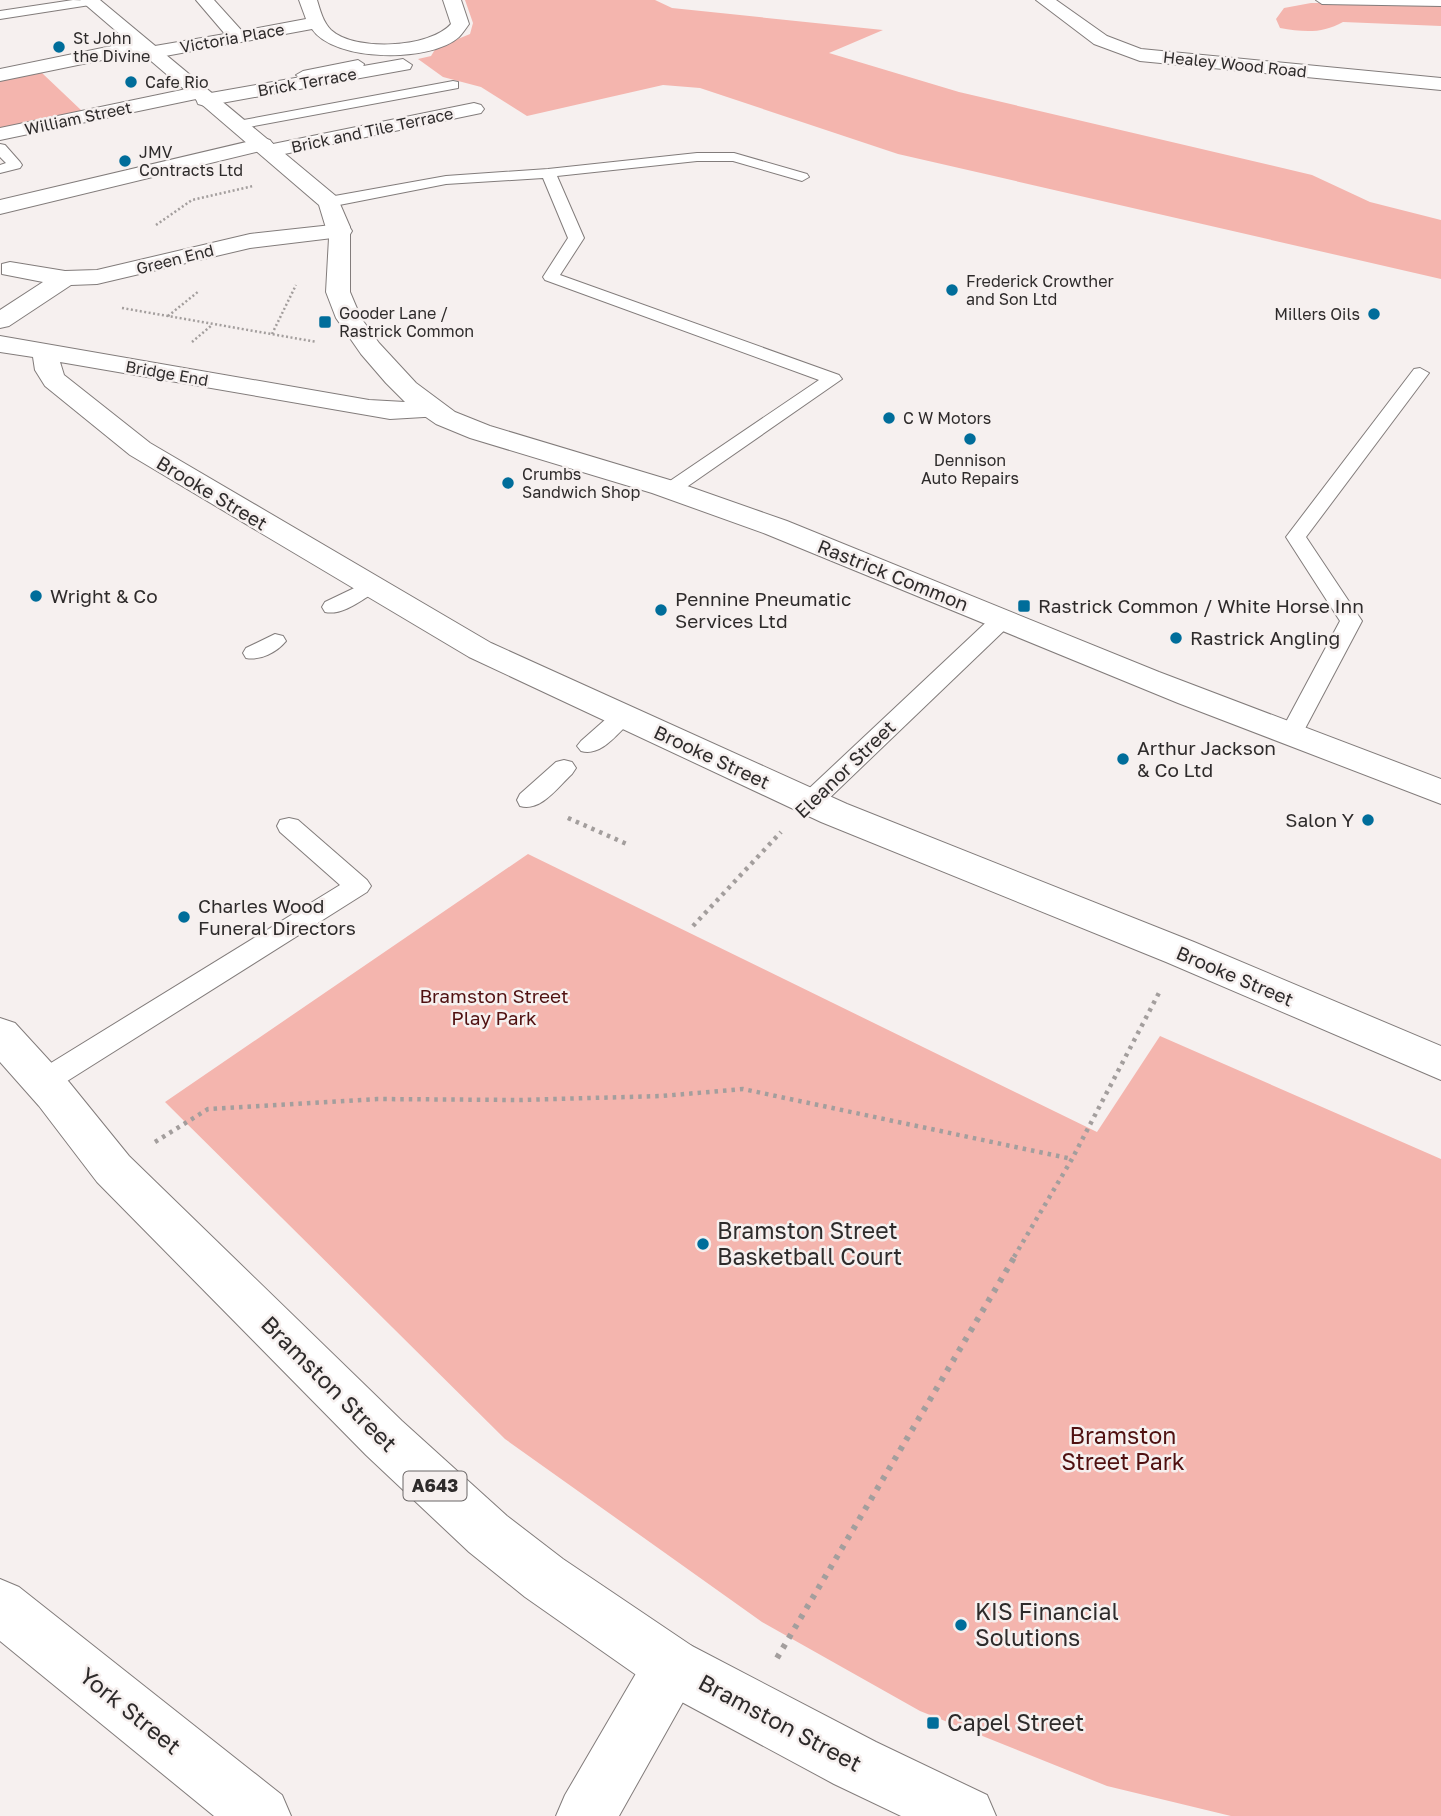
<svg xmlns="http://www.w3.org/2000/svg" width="1441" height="1816" font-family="'Golos Text',sans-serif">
<rect width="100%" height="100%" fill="#f6f0ef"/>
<path fill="#f4b5ae" d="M465,0H655L672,8L883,30L829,53L959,92L1312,175L1370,202L1441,220V279L898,154L700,88L663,85L527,116L481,87L443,77L418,59L431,56L436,48L470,34L473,23Z
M1311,3H1441V26L1343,22C1322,34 1303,32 1280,28L1276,19L1284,8Z
M42,73L82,111L0,128V81Z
M528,854L1097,1132L1160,1036L1441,1159V1816H1231L1107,1786L920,1711L762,1622L505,1439L165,1102Z"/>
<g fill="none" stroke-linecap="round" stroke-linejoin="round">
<defs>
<path id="service" d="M73,0L96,1L90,5L0,19V11Z
M1316,0H1441V6L1322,4Z
M358,60L364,64L363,67L303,79L296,75L303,71Z
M453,81L458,82V88L238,129L231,125L238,121Z
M0,144L5,145L20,162L22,165L20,168L0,173V165L6,163L0,157Z
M697,153H734L807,174L809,177L802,181L733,161H697L557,176L584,238L560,275L839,375L842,379L678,493L671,495L661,489L664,485L819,380L545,280L543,277L568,238L543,178L446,184L329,207L321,202L329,197L446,176L548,169Z
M1420,368L1429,373L1306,537L1362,621L1299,740L1291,742L1283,740L1279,735L1340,621L1286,537L1414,369Z
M371,580L378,582L382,586L378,590C363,599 343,616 325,612L322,607L325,602Z
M1004,612L1012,613L1015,618L1012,623L819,808L810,810L801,808L798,802L801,796L996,613Z
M275,634L283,636L286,641C277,652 260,661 246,658L243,653L246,648Z
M623,709L631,711L635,716L631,721C617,734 601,757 581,751L577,746L581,741L615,711Z
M564,760L572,762L576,768L572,774C558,787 541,812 520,806L517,800L520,794L556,762Z
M289,818L298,820L367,880L371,886L367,892L53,1090L43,1093L33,1090L28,1082L33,1074L340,885L280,832L277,826L280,820Z"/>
<path id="minor" d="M196,0H214L242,31L306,19L299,0H317C320,10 323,22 331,30C355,52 430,48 451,24L443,0H461L469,24C466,28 463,33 459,37C430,63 334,62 312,29L149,59L142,57L141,52L0,81V69L141,40L148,42L149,47L225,34Z
M1036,0H1056L1107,36L1141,49L1441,78V90L1140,61L1094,44Z
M403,59L412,65L410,69L205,106L198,104L196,99L0,140V128L196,87L203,89L205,94Z
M474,103L481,105L484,109L481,113L270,157L263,155L260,151L0,214V200L263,138L270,140L273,144Z
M341,224L349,226L352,231L349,236L250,248L97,284L71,285L9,326L0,328V310L43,282L2,274V264L10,262L65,271L97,270L250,234Z
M0,336L369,400L441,404L444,410L441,416L390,419L60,362L64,375L150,443L491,643L847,804L1194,942L1441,1046V1080L1166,962L821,822L469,657L130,455L45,386L35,370L33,357L0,352Z
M0,1579L19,1587L282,1795L291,1816H214L0,1641Z
M672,1638L692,1646L700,1666L692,1686L619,1816H556L565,1795L652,1646Z"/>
<path id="tertiary" d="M80,0H100L337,197L350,227V292L361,318L379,343L416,383L455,412L490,426L673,481L787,521L1159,672L1441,779V804L1178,703L766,534L652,493L470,438L436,424L407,404L386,383L361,354L336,318L326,292L329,238L319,205Z"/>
<path id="primary" d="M0,1018L15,1023L69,1082L129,1156L402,1421L507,1516L563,1559L692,1646L876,1742L987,1795L996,1816H901L834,1784L652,1686L525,1597L469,1552L366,1455L97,1182L39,1106L0,1062Z"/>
</defs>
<use href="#service" stroke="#827c7b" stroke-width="2"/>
<use href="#minor" stroke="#827c7b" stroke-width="2"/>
<use href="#tertiary" stroke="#827c7b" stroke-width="2"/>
<use href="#primary" stroke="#827c7b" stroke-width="2"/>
<path stroke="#a39e9d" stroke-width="2.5" stroke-dasharray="2 2.5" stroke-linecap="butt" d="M156,225L192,200L253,186
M122,308L317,342
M168,316L199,291
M272,334L296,285
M192,342L212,325"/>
<path stroke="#a39e9d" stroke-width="3.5" stroke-dasharray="2.5 4.5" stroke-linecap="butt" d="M568,818L572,820"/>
<path stroke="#a39e9d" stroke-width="4.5" stroke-dasharray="3.5 5" stroke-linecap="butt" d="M568,818L629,845
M693,926L781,832
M155,1142L208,1109L377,1099L520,1100L662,1096L743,1089L1072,1159
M1014,1257L1072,1159L1161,989"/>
<path stroke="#a39e9d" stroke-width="6" stroke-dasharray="4.5 7" stroke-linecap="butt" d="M777,1658L1015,1256"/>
<use href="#service" fill="#fff" fill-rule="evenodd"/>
<use href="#minor" fill="#fff" fill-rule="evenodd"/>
<use href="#tertiary" fill="#fff" fill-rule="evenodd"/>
<use href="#primary" fill="#fff" fill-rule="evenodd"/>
</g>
<g fill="#006d9a" stroke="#f6f0ef" stroke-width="2.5">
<circle cx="59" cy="47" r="7"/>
<circle cx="131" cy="82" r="7"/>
<circle cx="125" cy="161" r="7"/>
<circle cx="952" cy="290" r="7"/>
<circle cx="1374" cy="314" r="7"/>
<rect x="318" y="315" width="14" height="14" rx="3.5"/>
<circle cx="889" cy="418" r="7"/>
<circle cx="970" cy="439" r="7"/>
<circle cx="508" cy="483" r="7"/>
<circle cx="36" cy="596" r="7"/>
<rect x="1017" y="599" width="14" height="14" rx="3.5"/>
<circle cx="661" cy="610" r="7"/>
<circle cx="1176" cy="638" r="7"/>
<circle cx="1123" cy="759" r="7"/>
<circle cx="1368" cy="820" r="7"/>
<circle cx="184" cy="917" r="7"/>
<circle cx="703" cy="1244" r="7"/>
<circle cx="961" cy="1625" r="7"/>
<rect x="926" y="1716" width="14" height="14" rx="3.5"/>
</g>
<g text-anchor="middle" stroke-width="5" stroke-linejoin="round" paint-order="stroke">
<g font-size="16" fill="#2e2b2b" stroke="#f6f0ef" text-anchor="start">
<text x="73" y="44">St John<tspan x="73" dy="18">the Divine</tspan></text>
<text x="145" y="88">Cafe Rio</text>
<text x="139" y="158">JMV<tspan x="139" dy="18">Contracts Ltd</tspan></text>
<text x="966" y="287">Frederick Crowther<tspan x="966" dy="18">and Son Ltd</tspan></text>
<text x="339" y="319">Gooder Lane /<tspan x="339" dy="18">Rastrick Common</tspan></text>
<text x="1360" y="320" text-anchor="end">Millers Oils</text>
<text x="903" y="424">C W Motors</text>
<text x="970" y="466" text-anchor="middle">Dennison<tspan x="970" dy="18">Auto Repairs</tspan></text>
<text x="522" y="480">Crumbs<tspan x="522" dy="18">Sandwich Shop</tspan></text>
</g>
<g font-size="16" fill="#2e2b2b" stroke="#f6f0ef">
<text transform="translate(232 38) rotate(-10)" y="6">Victoria Place</text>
<text transform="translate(1235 64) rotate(6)" y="6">Healey Wood Road</text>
<text transform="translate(307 82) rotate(-10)" y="6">Brick Terrace</text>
<text transform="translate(78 118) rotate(-12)" y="6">William Street</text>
<text transform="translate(372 130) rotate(-12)" y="6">Brick and Tile Terrace</text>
<text transform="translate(175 259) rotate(-14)" y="6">Green End</text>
<text transform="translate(167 373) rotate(10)" y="6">Bridge End</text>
</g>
<rect fill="#f6f0ef" stroke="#6a6666" stroke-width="2" x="403.5" y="1471.5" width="63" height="29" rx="5"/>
<g font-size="18" font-weight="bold" fill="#2e2b2b">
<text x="435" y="1492">A643</text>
</g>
<g font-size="19" fill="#2e2b2b" stroke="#f6f0ef">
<text transform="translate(212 493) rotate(31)" y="7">Brooke Street</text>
<text transform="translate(893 575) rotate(22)" y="7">Rastrick Common</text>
<text transform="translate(712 757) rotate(25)" y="7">Brooke Street</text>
<text transform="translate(845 769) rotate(-44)" y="7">Eleanor Street</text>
<text transform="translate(1235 976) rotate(23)" y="7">Brooke Street</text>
</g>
<g font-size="19" fill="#2e2b2b" stroke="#f6f0ef" text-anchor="start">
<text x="50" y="603">Wright &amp; Co</text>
<text x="675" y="606">Pennine Pneumatic<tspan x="675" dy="22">Services Ltd</tspan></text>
<text x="1038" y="613">Rastrick Common / White Horse Inn</text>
<text x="1190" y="645">Rastrick Angling</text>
<text x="1137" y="755">Arthur Jackson<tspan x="1137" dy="22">&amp; Co Ltd</tspan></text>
<text x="1354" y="827" text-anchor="end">Salon Y</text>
<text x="198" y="913">Charles Wood<tspan x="198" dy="22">Funeral Directors</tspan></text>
</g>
<g font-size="19" fill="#501111" stroke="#f6f0ef">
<text x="494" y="1003">Bramston Street<tspan x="494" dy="22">Play Park</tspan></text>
</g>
<g font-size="23" fill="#2e2b2b" stroke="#f6f0ef" text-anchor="start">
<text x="717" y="1239">Bramston Street<tspan x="717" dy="26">Basketball Court</tspan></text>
<text x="975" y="1620">KIS Financial<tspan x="975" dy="26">Solutions</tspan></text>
<text x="947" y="1731">Capel Street</text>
</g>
<g font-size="23" fill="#2e2b2b" stroke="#f6f0ef">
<text transform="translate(329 1384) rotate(45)" y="8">Bramston Street</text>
<text transform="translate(130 1711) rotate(39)" y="8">York Street</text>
<text transform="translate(780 1723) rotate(28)" y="8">Bramston Street</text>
</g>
<g font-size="23" fill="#501111" stroke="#f6f0ef">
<text x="1123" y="1444">Bramston<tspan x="1123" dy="26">Street Park</tspan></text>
</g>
</g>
</svg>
